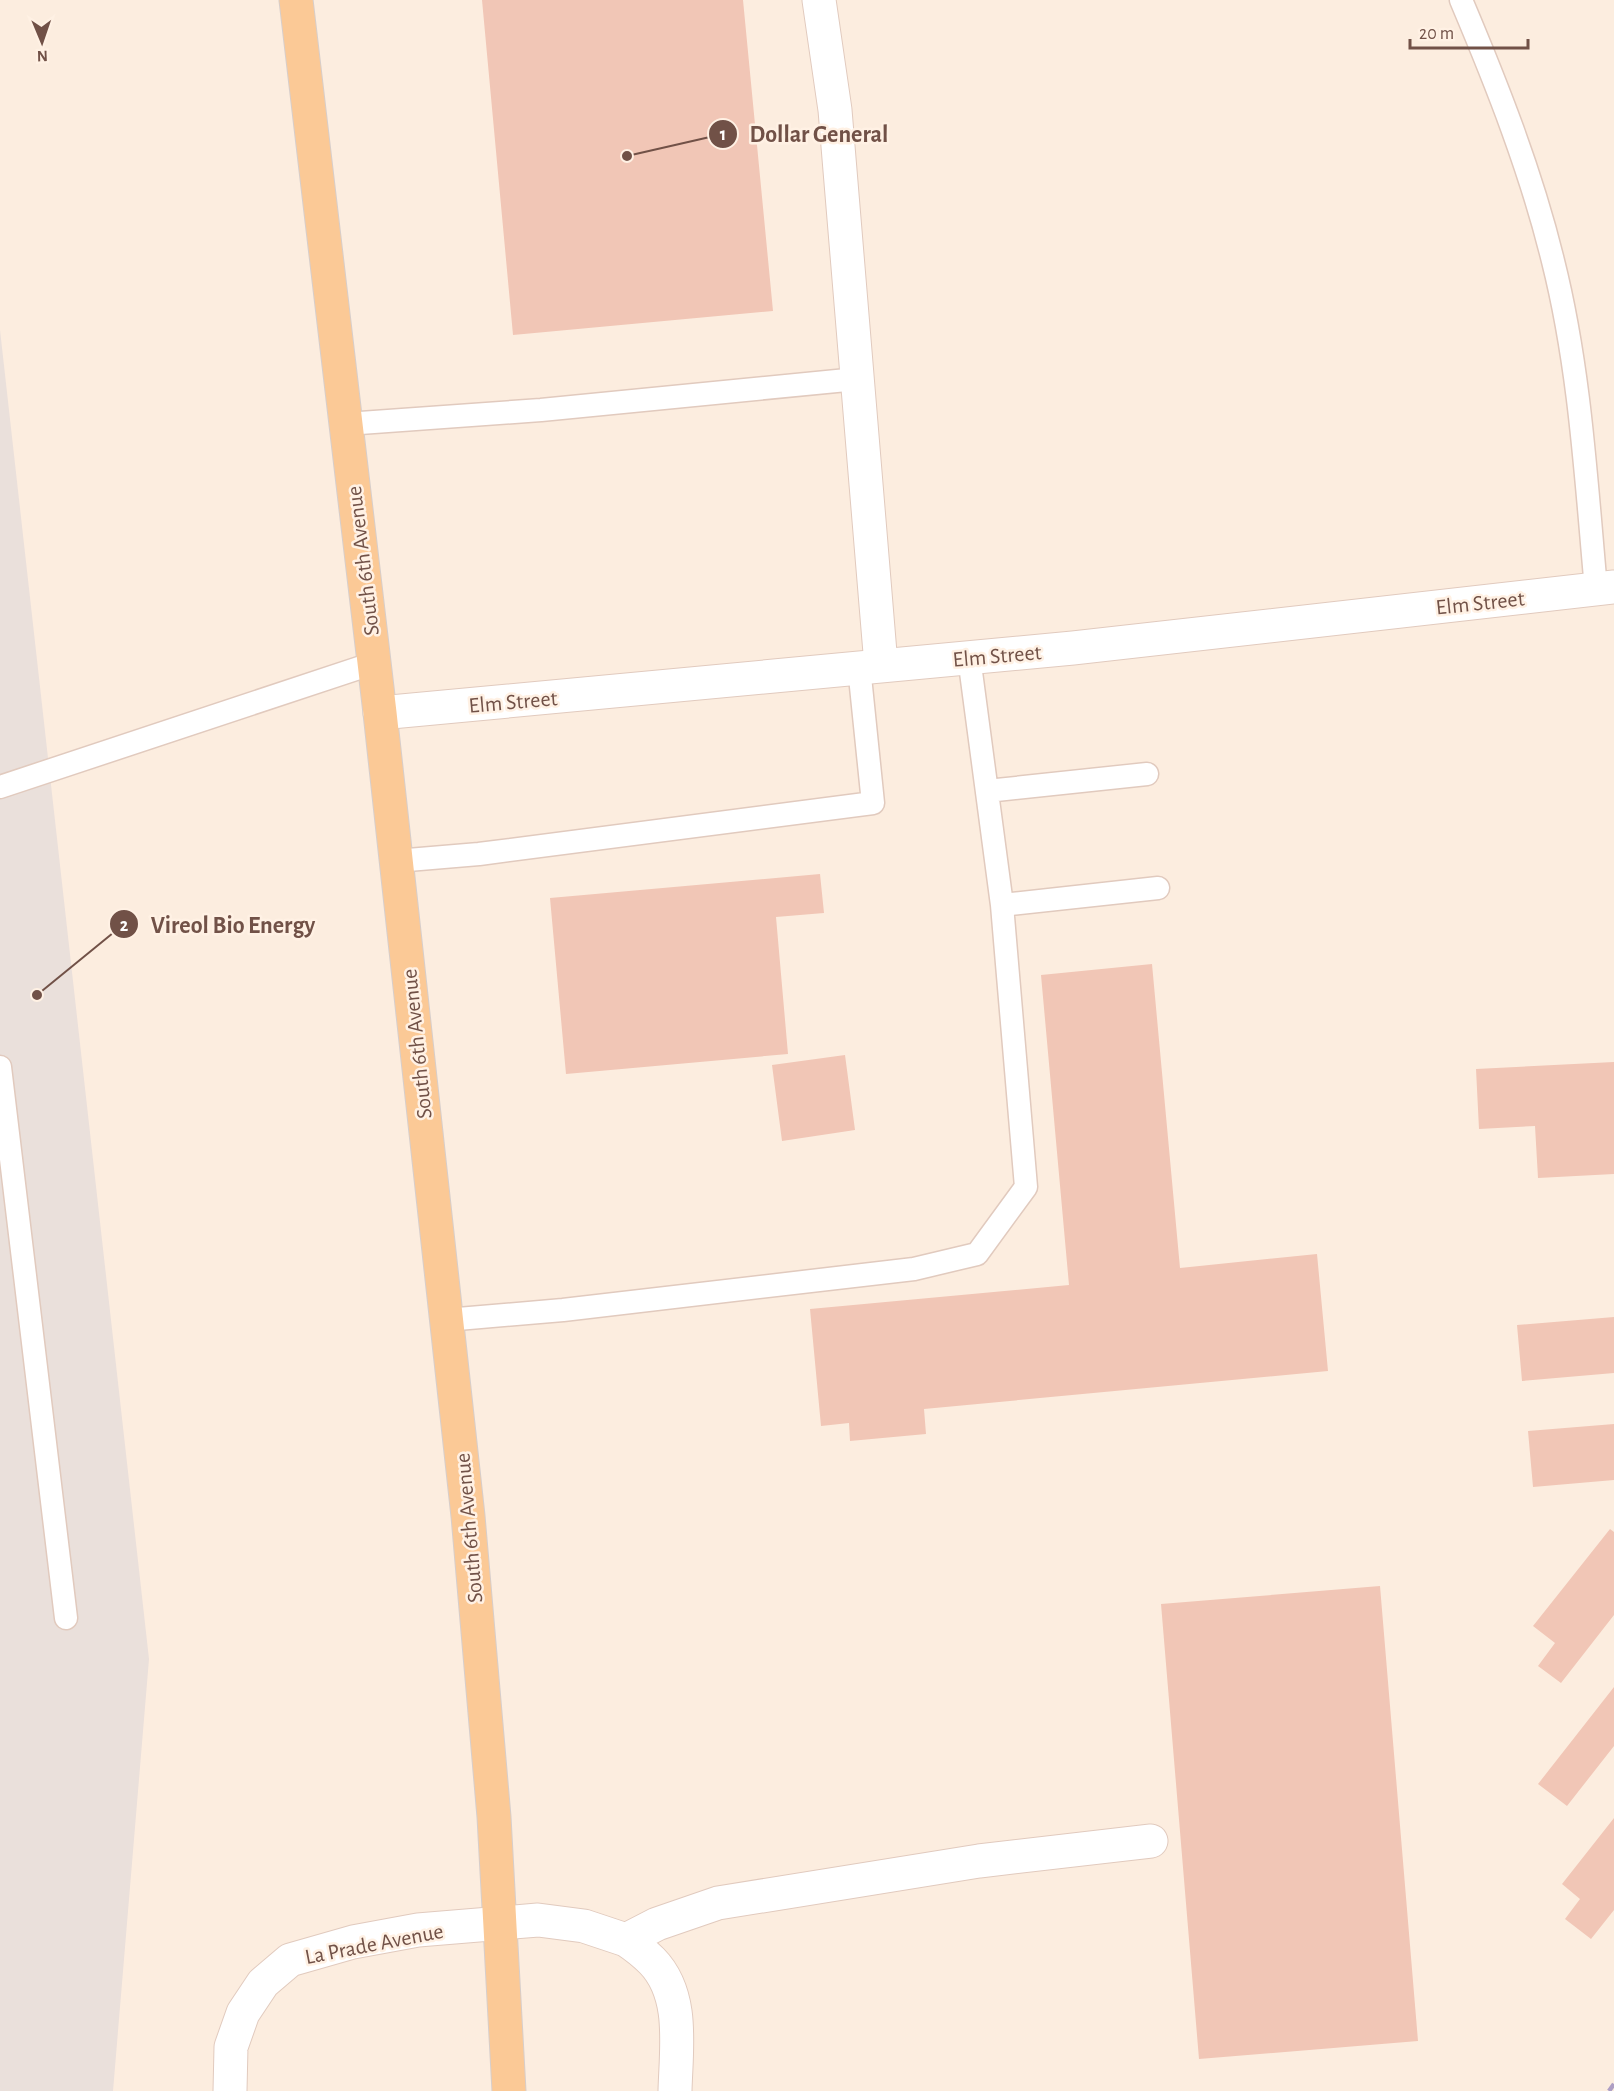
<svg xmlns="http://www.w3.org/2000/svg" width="1614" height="2091" font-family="'Alegreya Sans',sans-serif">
<rect width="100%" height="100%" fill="#fceddf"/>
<path fill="#eae0db" d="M0,330L149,1659L113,2091H0Z"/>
<path fill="#f1c6b6" d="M482,0H743L773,311L513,335Z
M820,874L824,913L776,917L788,1054L566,1074L550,898Z
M1152,964L1180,1268L1317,1254L1328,1371L924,1409L926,1434L850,1441L849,1423L821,1426L810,1309L1069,1285L1041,975Z
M845,1055L855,1130L782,1141L772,1065Z
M1614,1062V1174L1538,1178L1535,1126L1479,1129L1476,1069Z
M1614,1317V1373L1522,1381L1517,1325Z
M1614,1424V1480L1533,1487L1528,1431Z
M1610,1529L1614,1532V1615L1561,1683L1538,1666L1555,1643L1533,1626Z
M1380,1586L1418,2041L1199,2059L1161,1604Z
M1614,1687V1746L1567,1806L1538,1784Z
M1614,1818V1910L1591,1939L1565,1919L1580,1899L1562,1884Z"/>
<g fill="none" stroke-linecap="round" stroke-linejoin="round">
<defs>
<path id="service" d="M1461,0C1497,85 1531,171 1553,261C1580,368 1586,479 1596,589
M346,424L541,410L857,379
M0,787L374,663
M987,791L1147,774
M396,861L479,854L873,803L859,667
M1002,905L1158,888
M0,1067L66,1618
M446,1320L563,1310L914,1269L977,1254L1026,1187L1002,905L969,657"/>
<path id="minor" d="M819,0L835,110L881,665
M626,1940C635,1946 644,1953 652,1961C685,1995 676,2048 675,2091
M230,2091L231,2047L243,2013L263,1983L290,1960L353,1942L418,1930L538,1920L584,1926L626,1940L657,1924L718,1903L979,1861L1151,1841"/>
<path id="tertiary" d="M380,713L1073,648L1614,587"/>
<path id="primary" d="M296,0L380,713L468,1516L494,1817L509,2091"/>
</defs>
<use href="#service" stroke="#e1cabe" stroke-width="25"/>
<use href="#minor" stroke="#e1cabe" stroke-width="35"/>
<use href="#tertiary" stroke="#e1cabe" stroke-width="35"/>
<use href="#primary" stroke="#d7cecb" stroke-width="35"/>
<use href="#service" stroke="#fff" stroke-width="22"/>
<use href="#minor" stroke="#fff" stroke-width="33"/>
<use href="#tertiary" stroke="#fff" stroke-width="33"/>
<use href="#primary" stroke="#fbc996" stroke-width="33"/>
<path stroke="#ae9fc4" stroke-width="4.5" stroke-dasharray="9 6" stroke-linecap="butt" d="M1609,2091L1614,2084"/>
</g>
<g text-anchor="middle" stroke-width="5" stroke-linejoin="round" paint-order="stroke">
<g font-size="22" fill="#715147" stroke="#fff1e4">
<text transform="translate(362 561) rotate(-97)" y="8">South 6th Avenue</text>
<text transform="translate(1480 602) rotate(-6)" y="8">Elm Street</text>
<text transform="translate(997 655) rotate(-5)" y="8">Elm Street</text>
<text transform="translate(513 701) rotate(-5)" y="8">Elm Street</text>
<text transform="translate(416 1044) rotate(-96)" y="8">South 6th Avenue</text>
<text transform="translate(468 1528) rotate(-95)" y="8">South 6th Avenue</text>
<text transform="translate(374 1943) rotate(-11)" y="8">La Prade Avenue</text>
</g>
</g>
<path fill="none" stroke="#715147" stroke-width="2" d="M627 156L723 134M37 995L124 924"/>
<g fill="#715147" stroke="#fff1e4" stroke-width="2">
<circle cx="627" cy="156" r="6"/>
<circle cx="37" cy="995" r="6"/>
<circle cx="723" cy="134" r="15"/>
<circle cx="124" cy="924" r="15"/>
</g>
<g font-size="18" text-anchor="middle" font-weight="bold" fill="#fff">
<text x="723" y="140">1</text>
<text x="124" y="931">2</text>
</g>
<g font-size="24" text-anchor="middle" font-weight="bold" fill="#715147" stroke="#fff1e4" stroke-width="5" stroke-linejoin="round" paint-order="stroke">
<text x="819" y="142">Dollar General</text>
<text x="233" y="933">Vireol Bio Energy</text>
</g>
<g transform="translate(42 42) rotate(178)" stroke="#fff1e4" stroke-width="4.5" paint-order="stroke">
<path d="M0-4.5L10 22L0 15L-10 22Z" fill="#715147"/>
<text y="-9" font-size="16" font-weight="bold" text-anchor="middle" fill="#715147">N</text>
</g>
<path d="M1410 39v9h118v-9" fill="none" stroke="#715147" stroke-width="3"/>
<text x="1419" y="39" font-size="18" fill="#715147" stroke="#fff1e4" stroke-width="4.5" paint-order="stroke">20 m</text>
</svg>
